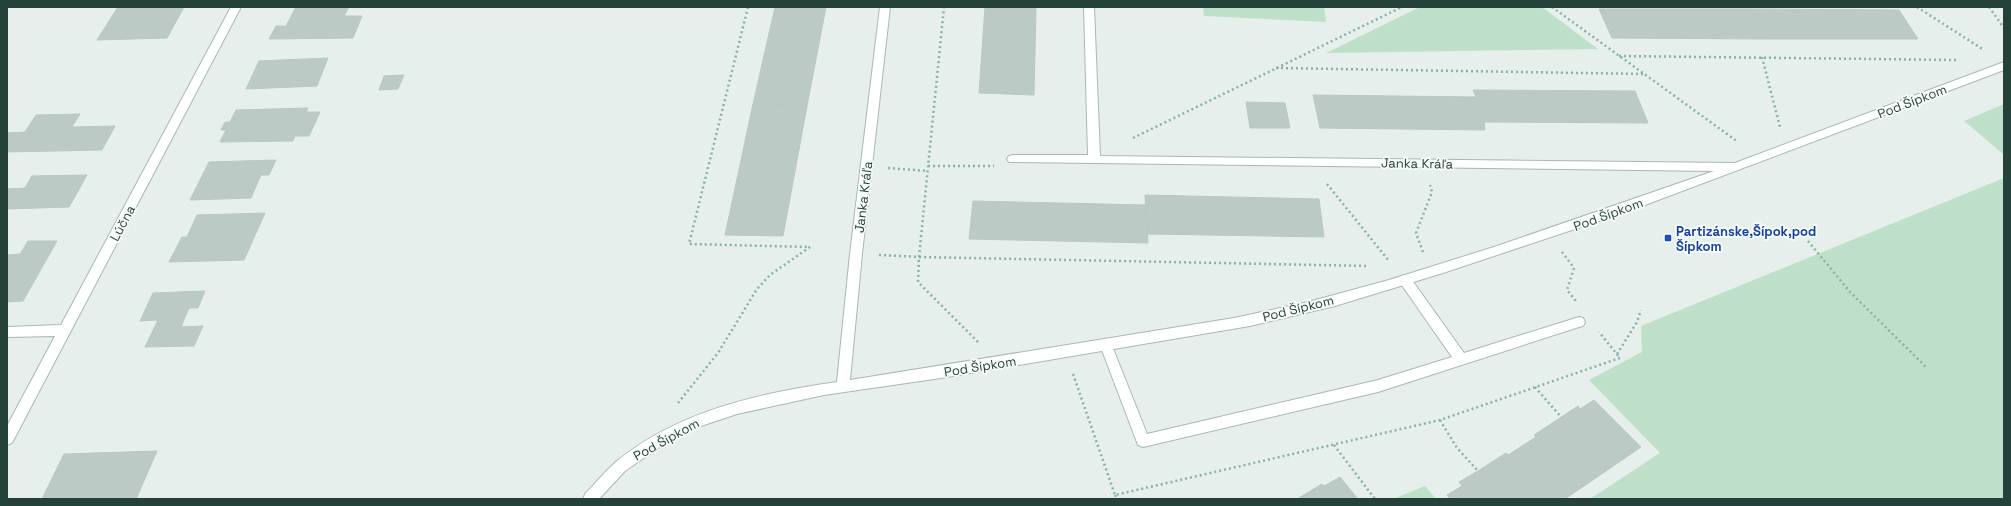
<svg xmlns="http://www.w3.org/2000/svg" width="2011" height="506" font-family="'Space Grotesk',sans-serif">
<rect width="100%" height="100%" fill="#e6efeb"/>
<path fill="#bfe0c8" d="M1203,7H1324L1326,22L1204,16Z
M1420,7H1542L1598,49L1326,53Z
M2004,104V155L1964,121Z
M2004,178V499H1590L1660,453L1589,380L1642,352L1641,326Z
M1425,486L1436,499H1393Z"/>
<path fill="#bbcac4" stroke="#b8c9c2" d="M118,7H184L167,38L97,40Z
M296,7H349L344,16H362L353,38L269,39L276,26H286Z
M775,7H826L807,106L753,104Z
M985,7H1036L1034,95L979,93Z
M1599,9H1749L1765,39L1612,38Z
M1749,9L1899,10L1918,39H1765Z
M328,58L317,86L246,89L259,61Z
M404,75L398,89L379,90L384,76Z
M1473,90L1635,91L1648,123L1484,122L1485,130L1320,128L1313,95L1476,97Z
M1246,102L1285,103L1290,128H1250Z
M753,104L807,106L783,236L725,235Z
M308,108L306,112H320L309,136H295L293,141L220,142L226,130H221L225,122H230L236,110Z
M80,114L72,127L115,126L102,150L7,152V133L25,132L36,115Z
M276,160L269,175H261L251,198L190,200L209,162Z
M87,175L69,207L7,209V189L25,188L32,176Z
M1145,195L1319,199L1324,237L1147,234Z
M973,201L1146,205L1148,243L969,239Z
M265,213L244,260L169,262L182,237H187L197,215Z
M28,241H57L23,301L7,302V255L20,254Z
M205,291L198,308H189L181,327L203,326L194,346L145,347L158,320L140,321L153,293Z
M1594,400L1641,447L1565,499H1450L1447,495L1462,486L1459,482L1478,471L1506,453L1508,455L1536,437L1534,435L1578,406L1580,409Z
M157,451L136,499H42L64,454Z
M1340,477L1358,499H1297L1322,484L1324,486Z"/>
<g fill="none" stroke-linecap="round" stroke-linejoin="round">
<defs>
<path id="service" d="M1405,275L1409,276L1464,353L1579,317L1583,318L1585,322L1583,326L1579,327L1378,392L1143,447L1138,445L1100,345L1102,341L1106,339L1110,341L1147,434L1378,380L1452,357L1401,284L1399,280L1401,276Z"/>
<path id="minor" d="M231,7H241L12,443L7,445V426L55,336L7,337V327L61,325Z
M880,7H890L862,254L850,380L1234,318L1308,302L1389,280L1497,246L1714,171L1009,162L1007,159L1009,156L1013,155H1088L1084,7H1094L1100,156L1735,163L2004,62V70L1629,211L1443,273L1335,306L1250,326L941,378L824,395L737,414L698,427L661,446L625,471L599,499H583L585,494C595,484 605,471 617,461C679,411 759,393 837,382L850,254Z"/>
</defs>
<use href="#service" stroke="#a8b8b2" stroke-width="2"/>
<use href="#minor" stroke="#a8b8b2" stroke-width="2"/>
<path stroke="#86b3a5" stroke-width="2.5" stroke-dasharray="2 3" stroke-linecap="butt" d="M748,7L689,244L810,247
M1552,7L1738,142
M1917,7L1984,50
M1989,7L2004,28
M1619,56L1957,60
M1762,57L1780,127
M1276,68L1645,74
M1133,138L1402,7
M928,166H994
M888,168L928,171
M1327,184L1389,261
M1808,241L1850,292L1927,368
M1423,252L1416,233L1432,192L1430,185
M1562,252L1574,268L1567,290L1576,301
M879,255L919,257L944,7
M978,342L918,282L919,257L1368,266
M1617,354L1637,322L1641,310
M1073,374L1115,495L1440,420L1620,358L1599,332
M1535,387L1561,417
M678,403L718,353L757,289L770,275L810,247
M1440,420L1457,448L1478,471
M1334,445L1375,499
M1115,495L1117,499"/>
<use href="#service" fill="#fff" fill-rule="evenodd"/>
<use href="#minor" fill="#fff" fill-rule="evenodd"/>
</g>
<rect fill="#1a4fb4" stroke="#f7fbf9" stroke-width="1.5" x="1664" y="234" width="8" height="8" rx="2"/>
<g text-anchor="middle" stroke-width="3.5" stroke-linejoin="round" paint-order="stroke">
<g font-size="13" fill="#24423a" stroke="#f7fbf9">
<text transform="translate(1912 101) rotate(-21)" y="5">Pod Šípkom</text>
<text transform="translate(1417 163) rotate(1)" y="5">Janka Kráľa</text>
<text transform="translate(863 197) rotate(-83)" y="5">Janka Kráľa</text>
<text transform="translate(1608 214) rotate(-20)" y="5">Pod Šípkom</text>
<text transform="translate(122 223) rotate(-62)" y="5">Lúčna</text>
<text transform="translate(1298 308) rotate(-14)" y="5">Pod Šípkom</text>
<text transform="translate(980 366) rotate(-9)" y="5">Pod Šípkom</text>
<text transform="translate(666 439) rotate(-29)" y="5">Pod Šípkom</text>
</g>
<g font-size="13" font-weight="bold" fill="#164399" stroke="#f7fbf9" text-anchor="start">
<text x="1676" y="236">Partizánske,Šípok,pod<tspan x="1676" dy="15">Šípkom</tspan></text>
</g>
</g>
<rect width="2011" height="506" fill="none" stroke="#24423a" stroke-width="16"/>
</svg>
